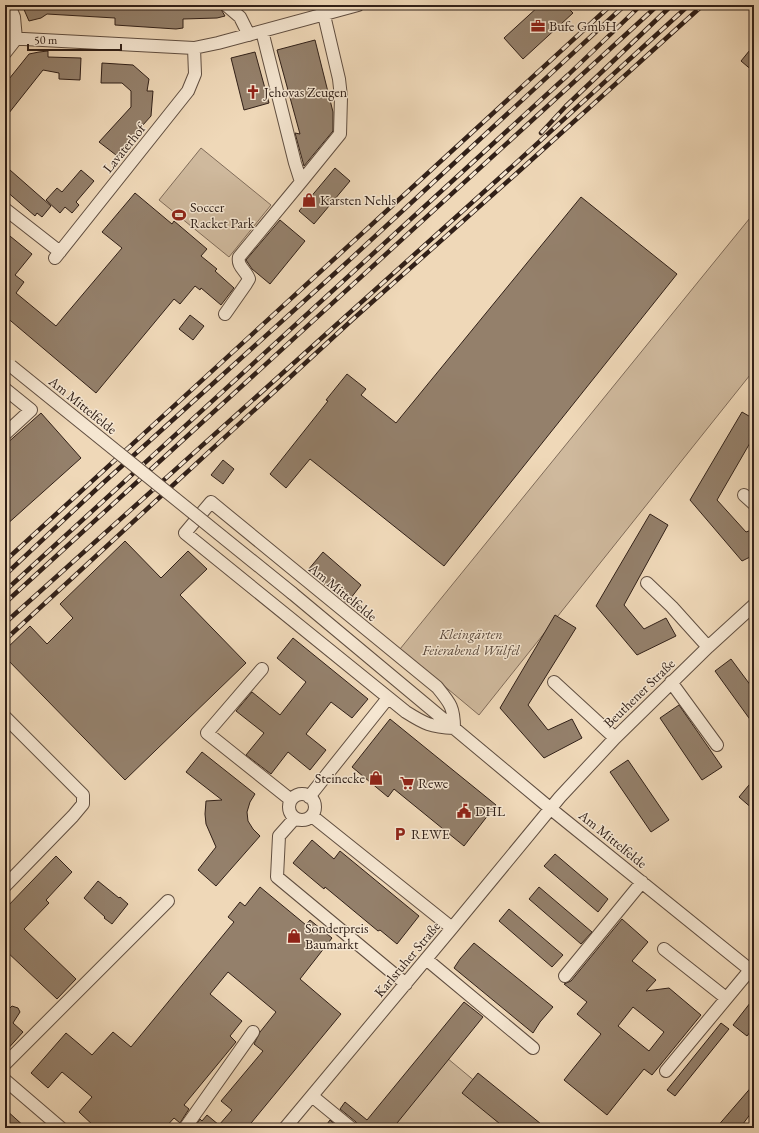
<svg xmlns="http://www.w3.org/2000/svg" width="759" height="1133" font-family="'EB Garamond',serif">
<rect width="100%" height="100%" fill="#efd8b8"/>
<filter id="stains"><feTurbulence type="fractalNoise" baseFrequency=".005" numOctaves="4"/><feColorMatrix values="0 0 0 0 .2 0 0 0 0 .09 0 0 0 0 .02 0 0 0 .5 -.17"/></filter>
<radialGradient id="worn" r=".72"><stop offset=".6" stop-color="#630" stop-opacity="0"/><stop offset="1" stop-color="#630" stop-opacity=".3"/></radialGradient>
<path fill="#cfb99d" stroke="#806c5a" d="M201,148L271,205L229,257L159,200Z
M754,213V370L479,715L400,649Z
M447,1058L506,1107L524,1128H392Z"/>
<path fill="#94806b" stroke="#312018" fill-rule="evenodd" d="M22,5H160L184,6V8L219,6L225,16L217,18L183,19V28L176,29L115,25V18L47,14L41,18L29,21Z
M540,5H565L573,13L523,59L504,38Z
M315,40L333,112V131L304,166L295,133L300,134L277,50Z
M754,45V72L741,61Z
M48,51V57L81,58L80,80L59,79V73L43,70L5,118V84L29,54L39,52Z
M255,52L269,103L244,110L231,58Z
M102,63L133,65L149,79L147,91H153L151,116L116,155L99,142L131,107V91L122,83H101Z
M335,168L350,181L314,224L299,211Z
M10,170L51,206L42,217L37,213L35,216L5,190V175Z
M81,170L94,181L76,202L79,205L72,213L65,207L60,213L46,200L57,188L62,192Z
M135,193L172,224L174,221L207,249L201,256L217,269L215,271L234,288L221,305L201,288L200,290L195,286L180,304L174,299L96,393L5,316V232L32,254L15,275L24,282L16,293L56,326L122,248L102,232Z
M581,197L677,274L444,566L310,459L286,488L270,474L328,401L326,400L347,374L366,389L361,395L396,423Z
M280,220L305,241L270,284L252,269L246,260Z
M190,315L204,326L193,340L179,329Z
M742,412L754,419V436L717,500L746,532L754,529V555L742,561L690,500Z
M41,413L81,458L5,526V445Z
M223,460L234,469L223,484L211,475Z
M650,514L668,525L624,605L644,629L666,618L676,636L637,655L596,606Z
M125,541L161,578L188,551L207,569L180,595L246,663L125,780L5,657V650L30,626L47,644L73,618L60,604Z
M323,552L361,585L347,603L308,570Z
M555,615L576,628L528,705L548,730L572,719L582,738L544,758L500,708Z
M293,638L368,699L352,718L331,702L306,734L326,750L310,770L288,752L271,774L246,755L264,733L236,711L252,692L280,715L306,682L277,658Z
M731,659L754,690V725L715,671Z
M679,705L722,767L702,780L660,718Z
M390,719L496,805L464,846L394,789L388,797L352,767Z
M202,752L255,794L250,802L247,812L248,821L253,829L260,836L216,886L198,870L216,847L206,824L205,814L206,801L222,800L186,772Z
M628,760L669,820L651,832L610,772Z
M754,779V810L739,797Z
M312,840L334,859L340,851L419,916L397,944L380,930L378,931L325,887L324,889L293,863Z
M555,854L608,899L598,912L544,866Z
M56,856L72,872L46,900L49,903L24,929L76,979L57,999L5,950V909Z
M98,881L119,898L120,897L128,904L112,924L104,918L105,917L84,898Z
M260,887L306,925L310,920L332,938L300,979L341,1014L247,1128H194L200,1119L202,1121L207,1115L219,1125L232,1110L221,1101L263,1051L254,1044L260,1032L276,1012L228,972L210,994L242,1021L230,1036L236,1042L184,1105L189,1109L180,1123L174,1118L165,1128H96L79,1112L92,1097L62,1072L48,1088L31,1073L66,1033L92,1055L113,1032L131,1047L234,922L228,917L240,902L245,906Z
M539,887L592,932L581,944L529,899Z
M509,909L563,955L552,967L499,921Z
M622,919L648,942L632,961L656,980L646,991L669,988L701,1015L652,1075L644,1069L607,1115L564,1080L601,1034L577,1014L587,1002L564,984L571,981ZM633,1007L664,1032L649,1051L618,1026Z
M474,943L553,1007L540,1022L533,1033L454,968L460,959Z
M754,998V1027L747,1036L733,1025Z
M464,1002L483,1017L393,1128H358L356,1122L340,1109L345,1102L367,1120Z
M12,1006L18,1008L20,1012L13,1023L23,1032L5,1052V1013Z
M721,1023L729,1029L675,1096L667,1090Z
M478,1073L546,1128H505L462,1093Z
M754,1084V1109L740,1128H716Z
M5,1109L26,1128H5Z
M330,1120L339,1128H324Z"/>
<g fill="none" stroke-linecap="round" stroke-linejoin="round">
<defs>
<path id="minor" d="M226,5L240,17L249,35
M5,38L194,48L218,43L358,5
M5,53L16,39L14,17L9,5
M301,182L340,134L341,97L339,79L324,15
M5,209L60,252
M55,258L188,91L195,74L194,48
M225,314L246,284L249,279C246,270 237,267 239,257L301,182L295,163L262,31
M5,389L31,410L5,434
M744,495L754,504
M211,502L437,687C450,703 454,707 454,728C431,727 425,724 406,712L185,533Z
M647,583L672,607L708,647
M292,593L551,809L754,973
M262,669L207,733L291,800
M554,682L615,738
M671,682L717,745
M5,717L83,795V804L73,816L5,886
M289 807a13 13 0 1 1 26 0a13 13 0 1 1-26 0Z
M309,797L388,698
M312,816L452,928
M295,818L279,836L277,877L406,984
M664,949L726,998
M426,959L533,1048
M565,976L642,882
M5,1064L168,901
M666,1071L750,970
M5,1080L61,1128
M312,1096L351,1128
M185,1128L253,1032
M285,1128L452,928L560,797L615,738L708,647L754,605"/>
</defs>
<use href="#minor" stroke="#604e40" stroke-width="14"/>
<use href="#minor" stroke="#f5e6d1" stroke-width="12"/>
<defs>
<path id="rail" d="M541,133L566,106L672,5
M5,561L611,5
M5,575L102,484L344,265L625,5
M5,591L568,75L641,5
M5,603L658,5
M5,623L506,172L689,5
M5,640L352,320L517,173L703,5"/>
</defs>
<use href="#rail" stroke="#312018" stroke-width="4.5"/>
<use href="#rail" stroke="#f5e6d1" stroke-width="3" stroke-dasharray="9" stroke-linecap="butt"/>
<defs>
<path id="minor-bridge" d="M11,366L292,593"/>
</defs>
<use href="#minor-bridge" stroke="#604e40" stroke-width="14" stroke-linecap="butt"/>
<use href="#minor-bridge" stroke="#f5e6d1" stroke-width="12"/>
</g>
<defs>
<symbol id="office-bare" viewBox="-9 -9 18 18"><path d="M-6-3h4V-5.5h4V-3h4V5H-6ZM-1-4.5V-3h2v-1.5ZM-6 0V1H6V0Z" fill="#8f2418" stroke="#f5e6d1" stroke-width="2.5" paint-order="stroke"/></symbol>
<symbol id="church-bare" viewBox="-9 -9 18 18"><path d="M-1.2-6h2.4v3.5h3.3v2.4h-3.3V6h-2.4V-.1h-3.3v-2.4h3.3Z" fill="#8f2418" stroke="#f5e6d1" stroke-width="2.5" paint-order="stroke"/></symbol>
<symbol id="shop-bare" viewBox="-9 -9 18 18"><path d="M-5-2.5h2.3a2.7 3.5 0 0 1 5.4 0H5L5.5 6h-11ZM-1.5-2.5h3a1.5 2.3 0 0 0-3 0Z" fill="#8f2418" stroke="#f5e6d1" stroke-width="2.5" paint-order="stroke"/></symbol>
<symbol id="stadium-bare" viewBox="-9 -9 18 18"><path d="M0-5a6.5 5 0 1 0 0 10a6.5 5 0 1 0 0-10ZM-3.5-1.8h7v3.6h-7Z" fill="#8f2418" stroke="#f5e6d1" stroke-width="2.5" paint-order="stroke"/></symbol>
<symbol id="supermarket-bare" viewBox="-9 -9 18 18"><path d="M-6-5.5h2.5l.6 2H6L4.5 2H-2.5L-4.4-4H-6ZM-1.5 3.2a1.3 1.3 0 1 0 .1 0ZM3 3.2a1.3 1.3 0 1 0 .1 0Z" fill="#8f2418" stroke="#f5e6d1" stroke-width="2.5" paint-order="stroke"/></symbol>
<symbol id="civic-bare" viewBox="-9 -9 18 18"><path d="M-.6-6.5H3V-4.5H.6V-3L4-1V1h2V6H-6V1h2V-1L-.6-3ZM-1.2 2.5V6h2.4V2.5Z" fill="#8f2418" stroke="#f5e6d1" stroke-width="2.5" paint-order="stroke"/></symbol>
<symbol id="parking-bare" viewBox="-9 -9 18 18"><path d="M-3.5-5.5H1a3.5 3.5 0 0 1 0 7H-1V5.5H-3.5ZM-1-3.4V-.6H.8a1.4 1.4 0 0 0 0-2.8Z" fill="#8f2418" stroke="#f5e6d1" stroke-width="2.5" paint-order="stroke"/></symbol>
</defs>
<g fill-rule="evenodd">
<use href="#office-bare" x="528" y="16" width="20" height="20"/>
<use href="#church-bare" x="243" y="82" width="20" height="20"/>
<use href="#shop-bare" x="299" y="190" width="20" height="20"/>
<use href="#stadium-bare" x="169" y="205" width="20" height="20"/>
<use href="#shop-bare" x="366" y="768" width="20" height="20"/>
<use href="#supermarket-bare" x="397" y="773" width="20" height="20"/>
<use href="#civic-bare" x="454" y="801" width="20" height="20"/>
<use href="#parking-bare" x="390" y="824" width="20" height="20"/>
<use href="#shop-bare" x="284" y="926" width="20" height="20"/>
</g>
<g text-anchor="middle" stroke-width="3" stroke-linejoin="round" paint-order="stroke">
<g font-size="14" fill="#312018" stroke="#f5e6d1" text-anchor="start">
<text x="549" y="31">Bufe GmbH</text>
<text x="264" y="97">Jehovas Zeugen</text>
<text x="320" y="205">Karsten Nehls</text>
<text x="190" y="212">Soccer<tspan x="190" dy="16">Racket Park</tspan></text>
<text x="365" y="783" text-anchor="end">Steinecke</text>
<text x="418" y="788">Rewe</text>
<text x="475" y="816">DHL</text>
<text x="411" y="839">REWE</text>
<text x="305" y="933">Sonderpreis<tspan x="305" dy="16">Baumarkt</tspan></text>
</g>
<g font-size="14" fill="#312018" stroke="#f5e6d1">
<text transform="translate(124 148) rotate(-51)" y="5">Lavaterhof</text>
<text transform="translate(83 405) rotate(39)" y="5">Am Mittelfelde</text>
<text transform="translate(343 592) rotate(39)" y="5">Am Mittelfelde</text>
<text transform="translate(639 693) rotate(-44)" y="5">Beuthener Straße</text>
<text transform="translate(613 839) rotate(39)" y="5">Am Mittelfelde</text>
<text transform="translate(407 959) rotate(-50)" y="5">Karlsruher Straße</text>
</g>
<g font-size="14" font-style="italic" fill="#584639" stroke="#f5e6d1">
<text x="471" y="639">Kleingärten<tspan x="471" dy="16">Feierabend Wülfel</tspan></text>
</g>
</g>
<rect width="759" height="1133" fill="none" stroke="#efd8b8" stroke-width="20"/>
<rect x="6" y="6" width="747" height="1121" fill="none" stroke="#312018" stroke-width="2"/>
<rect x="10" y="10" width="739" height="1113" fill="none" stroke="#312018"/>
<path d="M28 44v6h93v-6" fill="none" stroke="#312018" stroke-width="2"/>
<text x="34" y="44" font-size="12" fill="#312018" stroke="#f5e6d1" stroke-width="3" paint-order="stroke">50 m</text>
<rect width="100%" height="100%" filter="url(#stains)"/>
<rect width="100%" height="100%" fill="url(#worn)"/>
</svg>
